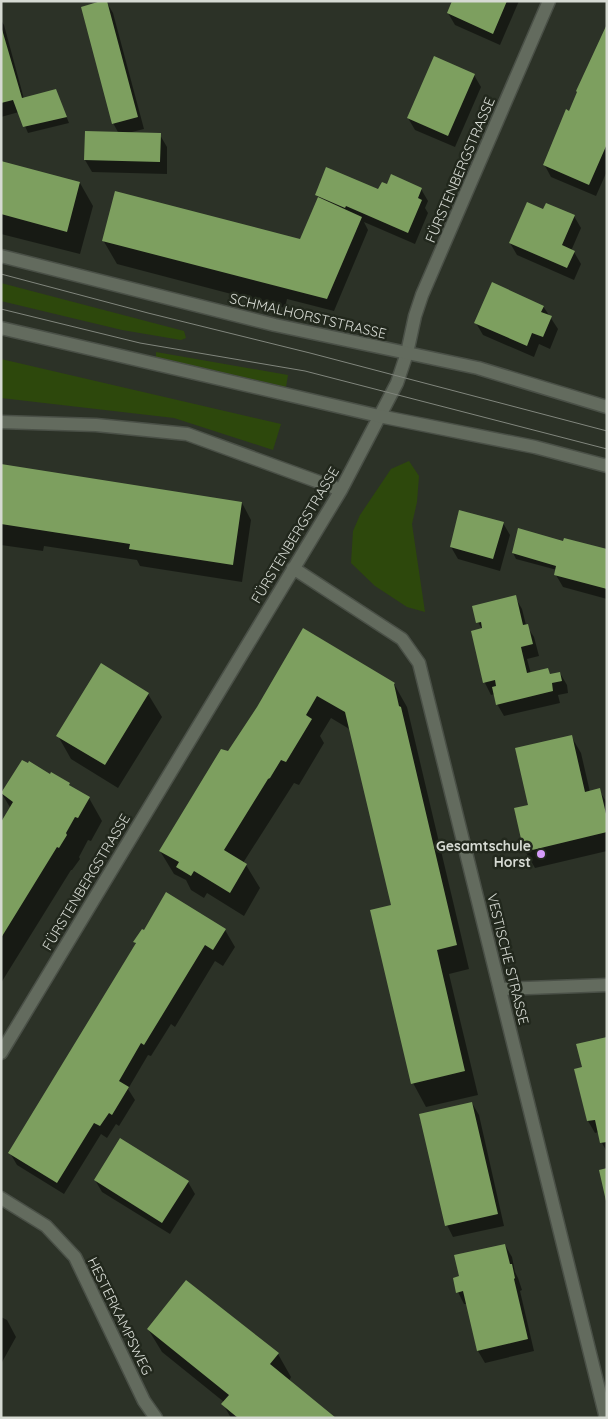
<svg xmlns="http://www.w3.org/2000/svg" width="608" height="1419" font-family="Quicksand,sans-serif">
<rect width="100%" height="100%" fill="#2c3227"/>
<path fill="#2d480c" d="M1,283L184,331L186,338L181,340L122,330L1,301Z
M156,352L288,375L286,387L156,357Z
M1,359L281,424L273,450L174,418L1,398Z
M409,461L419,476L417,502L412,524L425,612L407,607L375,586L351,563L353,531L360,515L391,469Z"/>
<path fill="#0007" d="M106,1L113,13L144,129L128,133L160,135L167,147V174L92,172L85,160L119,134L113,123Z
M454,1H519L500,45L455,25L448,13Z
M1,20L4,25L24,99L56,91L69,123L28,133L19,112L1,117Z
M607,29V171L596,196L551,177L544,164L571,116Z
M474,75L481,87L455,147L415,130L408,118Z
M1,162L80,183L93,206L80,254L1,234Z
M421,189L428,201L425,208L428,213L415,244L364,222L368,230L334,311L287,299L285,308L117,264L103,240H301L319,199L316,194Z
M544,211L574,216L581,228L571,251L574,252L581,264L574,280L517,255L510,243Z
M543,306L558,329L550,349L539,344L534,357L483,335L476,323Z
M1,466L242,503L251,520L242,582L140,566L137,560L44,546L43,551L1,545Z
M503,523L510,535L500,571L458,559L451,547Z
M562,542L607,550V599L563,587L556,575L557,570L516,559L513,553Z
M515,597L522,609L526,625L534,637L539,656L527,659L531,674L547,669L551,675L560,673L567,685L568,693L558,695L560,703L504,716L497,704L495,694L491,695L485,683L472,632L482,629L478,622Z
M303,629L394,684L407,707L469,969L449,974L478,1095L426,1107L413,1083L392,906L351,730L331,718L320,736L324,743L299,785L294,783L243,863L246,865L260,888L244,916L207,893L204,898L191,890L186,880L174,874L160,851L229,753L258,708Z
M148,694L162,717L118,788L71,759L58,736Z
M571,736L581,753L590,792L599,790L607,803V851L535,868L525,851L530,806Z
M22,761L69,784L71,788L89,798L102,821L91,841L88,840L79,857L80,859L72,870H71L1,983V825L11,809L2,794Z
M225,930L235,947L223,966L215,961L175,1027L171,1024L151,1056L148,1055L128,1089L135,1100L119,1126L116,1124L107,1138L101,1134L64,1194L17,1165L10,1153L136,945L135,942Z
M607,1038V1152L602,1143L599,1132L595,1133L588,1121L576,1070L583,1068Z
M472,1103L479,1115L504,1226L453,1237L447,1225Z
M95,1180L188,1182L195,1194L170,1234L102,1192Z
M505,1245L512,1257L515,1272L518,1278L522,1290L520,1291L534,1351L485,1363L478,1351L467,1304H464L458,1292L461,1277Z
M1,1317L7,1320L16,1337L1,1364Z
M148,1329L278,1354L291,1377L289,1381L334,1418H231L223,1404L224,1402L162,1352Z"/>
<path fill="#7d9f5f" d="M101,1H107L138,117L112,124L81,7Z
M452,1H507L493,34L447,13Z
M607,24V144L589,185L543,165L566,109L569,111L577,92L576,91Z
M1,26L22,98L56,89L67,117L23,127L13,100L1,103Z
M434,56L475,74L448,136L407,118Z
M85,131L161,133L160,162L84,160Z
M1,161L80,182L67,232L1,214Z
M326,167L378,189L382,182L387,184L391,174L422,188L418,198L422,200L408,233L346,206L345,208L315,195Z
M115,191L300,239L318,197L362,217L327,299L102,241Z
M527,202L543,209L546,203L575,215L562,245L575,251L567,268L509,243Z
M492,282L544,306L541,312L552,316L543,337L532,333L527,346L474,323Z
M1,464L242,502L233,565L129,549L130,544L1,524Z
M459,510L504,522L493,559L450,547Z
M518,528L563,541L564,538L607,549V589L554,575L556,566L512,553Z
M516,595L523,625L528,624L533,644L521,647L527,673L548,668L550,674L560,672L562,681L552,683L553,691L496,705L492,687L496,686L495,680L483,683L471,631L482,628L481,622L476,623L472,606Z
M303,628L395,683L394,684L399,706L401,707L457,945L437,950L465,1071L411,1084L370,910L391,905L345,712L317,696L306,715L312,719L286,762L281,760L270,778L268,779L224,850L247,864L230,893L194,871L191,876L176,867L179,862L159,851L221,749L228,751L257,707Z
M101,663L149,693L105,765L56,736Z
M572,735L585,792L600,788L607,818V832L524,852L514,808L528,805L515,748Z
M22,760L28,763L29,761L50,774L51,772L70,783L69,785L90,797L78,818L75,817L66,833L67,835L59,848L57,847L1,938V822L13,802L1,793Z
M166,892L226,929L213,950L205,945L144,1045L141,1043L119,1081L129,1087L112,1115L109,1113L100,1126L94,1123L57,1183L8,1153L136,943L133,942L142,929L144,930Z
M607,1037V1142L600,1143L595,1120L587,1121L574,1069L582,1067L576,1044Z
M472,1102L498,1214L445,1226L419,1114Z
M120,1138L189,1181L162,1223L94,1180Z
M607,1168V1201H606L599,1170Z
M505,1244L510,1264H512L515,1278L514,1279L528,1339L477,1351L463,1291L456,1293L453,1278L459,1276L454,1255Z
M186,1280L279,1353L270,1364L336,1418H238L221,1404L229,1395L147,1329Z"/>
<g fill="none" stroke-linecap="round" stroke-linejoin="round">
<defs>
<path id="service" d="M500,989L607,985"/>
<path id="minor" d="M1,422L96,425L187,434L341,490
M293,568L402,639L419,663L606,1418
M1,1053L341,490L397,383L407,353L415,316L422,295L549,1
M1,1198L46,1226L75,1257L144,1401L156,1418"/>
<path id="secondary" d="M1,256L275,325L478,368L607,407
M1,328L379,416L535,447L607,466"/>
</defs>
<use href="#service" stroke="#4a5047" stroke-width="15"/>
<use href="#minor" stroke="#4a5047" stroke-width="15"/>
<use href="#secondary" stroke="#4a5047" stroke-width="15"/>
<use href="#service" stroke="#636b5e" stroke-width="12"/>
<use href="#minor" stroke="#636b5e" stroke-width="12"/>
<use href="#secondary" stroke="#636b5e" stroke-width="12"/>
<path stroke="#81867d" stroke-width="1" d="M1,274L148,313L310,353L607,431
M1,309L140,343L305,371L607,449"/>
</g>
<circle fill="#d59bfa" stroke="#22281d" stroke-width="2" cx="541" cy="854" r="5"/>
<g text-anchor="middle" stroke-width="5" stroke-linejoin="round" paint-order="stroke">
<g font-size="14" fill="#d6dad3" stroke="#22281d">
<text transform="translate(460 170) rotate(-67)" y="5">FÜRSTENBERGSTRASSE</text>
<text transform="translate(308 316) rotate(13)" y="5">SCHMALHORSTSTRASSE</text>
<text transform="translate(295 535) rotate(-59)" y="5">FÜRSTENBERGSTRASSE</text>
<text transform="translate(86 882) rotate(-59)" y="5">FÜRSTENBERGSTRASSE</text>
<text transform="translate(508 959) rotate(76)" y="5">VESTISCHE STRASSE</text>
<text transform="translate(120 1316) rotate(64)" y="5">HESTERKAMPSWEG</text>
</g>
<g font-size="14" font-weight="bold" fill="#d6dad3" stroke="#22281d" text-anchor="end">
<text x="531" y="851">Gesamtschule<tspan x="531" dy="16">Horst</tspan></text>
</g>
</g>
<rect width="608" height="1419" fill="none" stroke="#d6dad3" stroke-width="5"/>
</svg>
